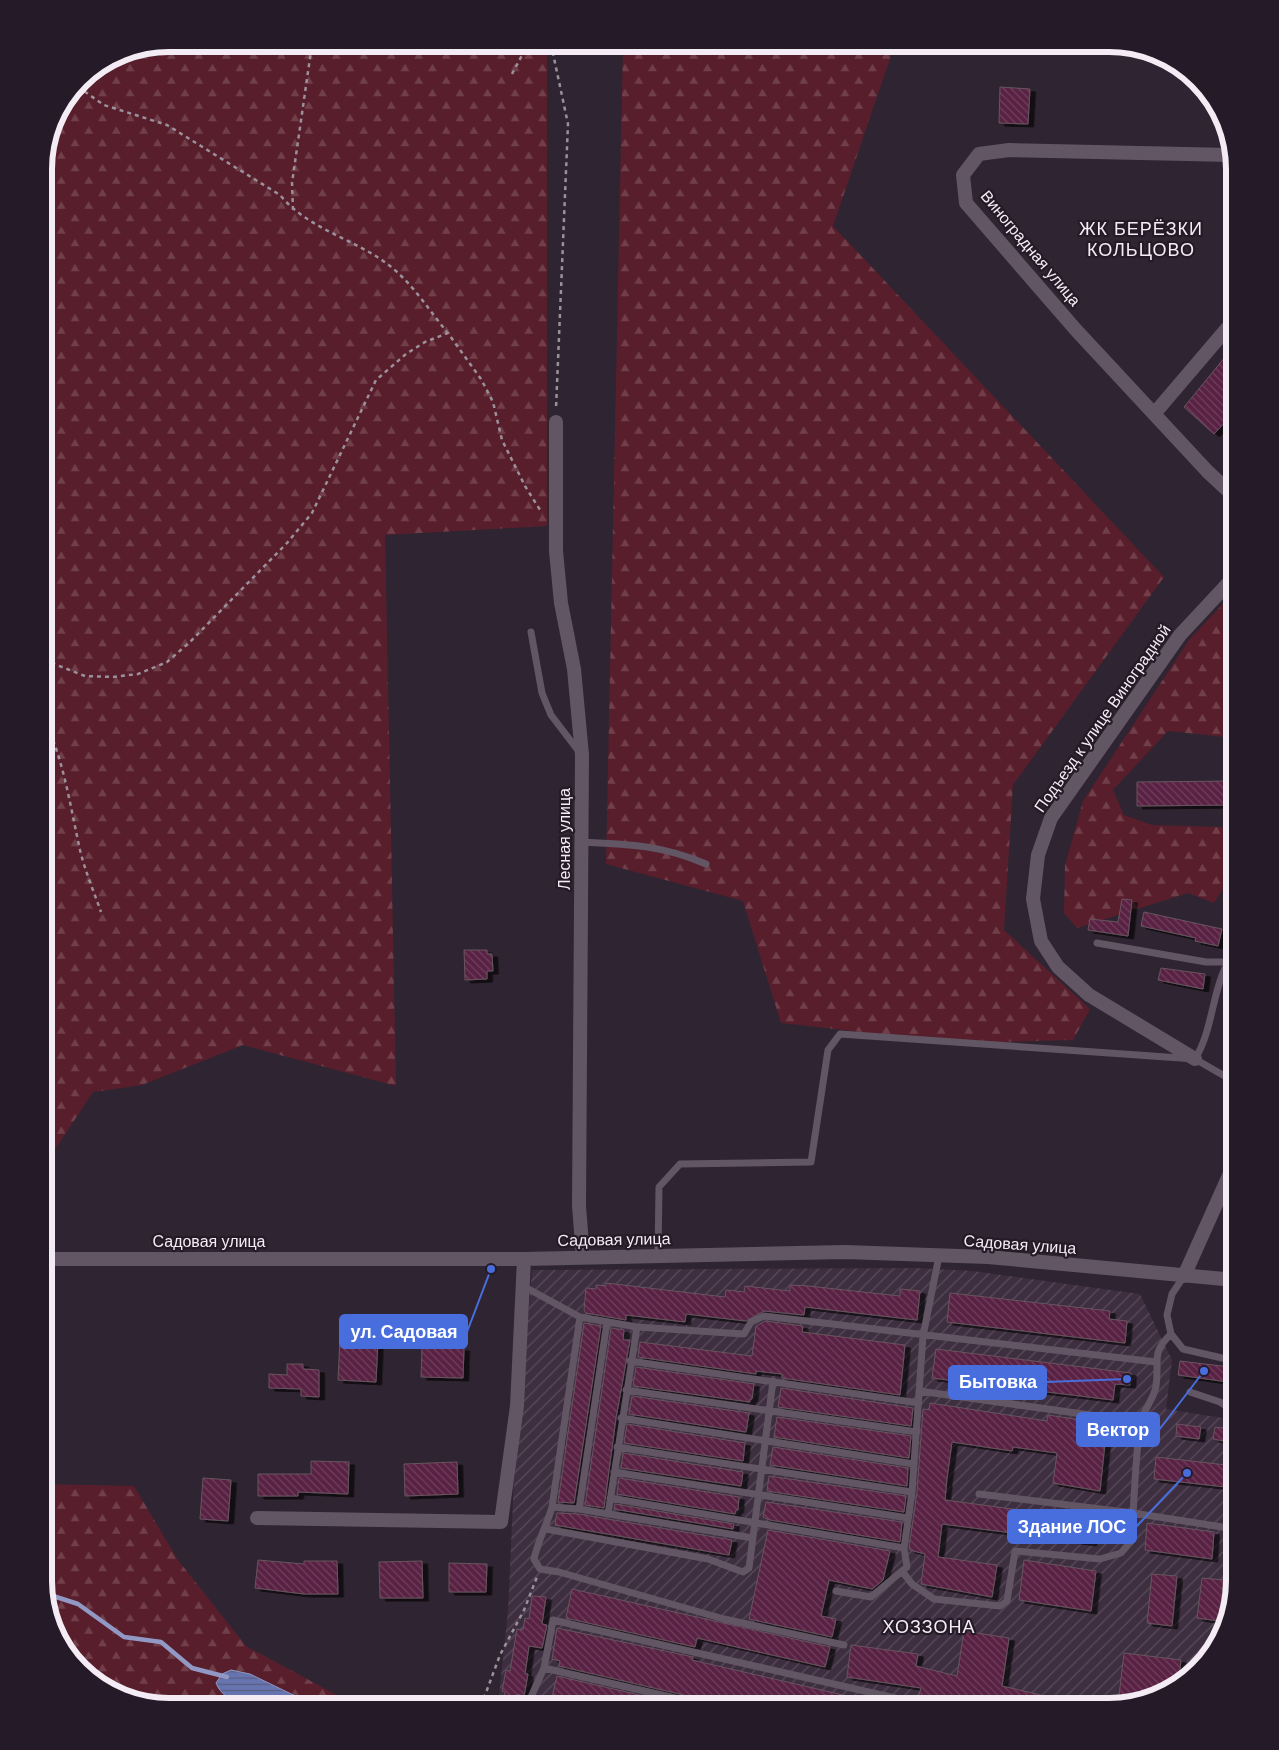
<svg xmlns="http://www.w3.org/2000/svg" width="1279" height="1750" font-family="'DM Sans',sans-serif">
<defs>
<pattern id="industrial-furrows" width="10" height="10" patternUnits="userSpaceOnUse" patternTransform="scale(1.25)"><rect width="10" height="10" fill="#3d2e40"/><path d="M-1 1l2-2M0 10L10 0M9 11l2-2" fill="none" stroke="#5a4c5c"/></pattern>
<pattern id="forest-firs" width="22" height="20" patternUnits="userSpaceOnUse" patternTransform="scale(1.25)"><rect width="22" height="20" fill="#581e2b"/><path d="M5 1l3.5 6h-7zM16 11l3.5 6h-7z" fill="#713f4a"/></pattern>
<pattern id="water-rules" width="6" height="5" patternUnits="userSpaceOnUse" patternTransform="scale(1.25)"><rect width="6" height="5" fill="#6674af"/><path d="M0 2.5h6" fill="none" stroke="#596082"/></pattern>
<pattern id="building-back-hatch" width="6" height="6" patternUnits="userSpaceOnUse" patternTransform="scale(1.25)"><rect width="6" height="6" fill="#592143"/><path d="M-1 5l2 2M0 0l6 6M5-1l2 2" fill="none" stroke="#71415f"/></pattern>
<filter id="shadow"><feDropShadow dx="5.5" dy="3" stdDeviation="0" flood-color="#0009"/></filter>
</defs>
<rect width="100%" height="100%" fill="#2f2431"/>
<path fill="url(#industrial-furrows)" d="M915,1268L973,1271L1140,1294L1172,1360L1166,1409L1235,1420V1580L1218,1643L1172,1689L1109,1706H498L508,1610L514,1480L532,1270Z"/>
<path fill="url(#forest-firs)" d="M170,44H547V526L385,535L396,1086L243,1045L142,1085L93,1092L54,1151L44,1107V161L57,114L87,75L122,53Z
M623,44H895L833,226L1164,577L1013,785L1004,930L1090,1009L1073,1040L960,1043L781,1023L743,901L606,864Z
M937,44H1085L1066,53Z
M1235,591V738L1168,731L1113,790L1124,815L1152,825L1221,827L1235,833V870L1214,903L1188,893L1077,928L1064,913L1065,865L1083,801L1189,640Z
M44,1484L134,1486L178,1560L246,1646L357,1706H162L107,1689L61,1643L44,1580Z"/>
<path fill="url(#water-rules)" stroke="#9198c4" d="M231,1670L250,1674L316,1706C288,1706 228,1715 216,1683L222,1674Z"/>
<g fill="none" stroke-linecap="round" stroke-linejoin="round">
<path stroke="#9198c4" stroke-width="4.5" d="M47,1594L78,1604L124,1637L161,1642L192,1668L227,1677"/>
</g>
<path fill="url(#building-back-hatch)" stroke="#67555e" filter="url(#shadow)" d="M1000,87L1030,89L1028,124L999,123Z
M1235,345V405L1225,416L1228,419L1214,434L1184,407Z
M1235,781V805L1137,806V782Z
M1122,899L1132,900L1128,936L1088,930L1090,919L1118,922Z
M1144,912L1222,929L1218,946L1195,941L1196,938L1141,926Z
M464,950H487V954H492L493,971H487V979L465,980Z
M1161,968L1205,974L1203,989L1158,980Z
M606,1283L725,1297L726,1290L744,1292L745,1286L790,1291V1285L808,1286L900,1296V1289L920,1291L917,1320L805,1307L804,1315L764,1311L746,1321L686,1314L685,1322L626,1315V1320L586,1313L584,1310L586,1288L596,1289V1285L606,1286Z
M950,1293L1110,1311L1109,1319L1127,1321L1125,1343L947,1322Z
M765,1321L803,1326L802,1332L905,1345L900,1395L782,1378V1374L756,1371V1374L638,1357L640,1342L752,1356L756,1326Z
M584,1323L601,1326L574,1503L558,1502Z
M611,1328L624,1330L623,1340H630L616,1418L604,1508L585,1505Z
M340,1338L378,1340L376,1382L338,1380Z
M422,1347L464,1348L463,1378L421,1377Z
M936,1349L1131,1373L1130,1385L1115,1384L1113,1400L932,1378Z
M1180,1361L1230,1367L1228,1382L1178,1375Z
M287,1364H303V1369L319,1370V1397L301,1396V1389L269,1388V1374L287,1375Z
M636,1367L754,1384L752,1399H750V1402L633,1386Z
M781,1388L913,1408L911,1426L778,1407Z
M632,1396L749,1413L746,1432L629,1414Z
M930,1403L1047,1421L1048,1415L1107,1424L1100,1491L1053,1483L1057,1453L1013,1447L1012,1451L952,1442L947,1478L945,1500L1094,1520L1091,1543L942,1524L938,1557L997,1565L992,1597L921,1584L925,1554L910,1550L909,1548L917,1492L923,1409L929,1410Z
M777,1417L911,1436L909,1458L774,1437Z
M627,1424L745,1443L743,1461L624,1443Z
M1177,1424L1201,1427L1199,1439L1176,1436Z
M1215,1427L1235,1430V1443L1213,1439Z
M773,1447L908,1468L907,1486L770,1465Z
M623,1453L743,1472L741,1486L621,1468Z
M1156,1457L1235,1466V1488L1154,1479Z
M311,1461L349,1462L348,1494L298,1492V1496H258V1474H311Z
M457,1462L458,1494L405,1496L404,1464Z
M769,1476L906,1496L904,1512L767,1491Z
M203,1478L231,1480L228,1521L200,1519Z
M619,1478L739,1497L738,1510H736L735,1514L617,1494Z
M766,1502L902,1522L900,1542L770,1520L763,1517Z
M615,1504L734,1524L733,1529L614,1509Z
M557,1513L578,1514L732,1540L729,1555L555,1525Z
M1147,1523L1214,1532L1212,1559L1145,1550Z
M768,1530L890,1551L883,1580L872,1589L829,1580L821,1616L836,1619L832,1637L749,1619Z
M258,1560L304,1564V1561H337L338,1594H304L255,1588Z
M1024,1560L1096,1571L1091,1611L1019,1600Z
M422,1561L423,1598H380L379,1562Z
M449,1563L487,1564L486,1592H449Z
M1152,1574L1177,1576L1172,1626L1147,1623Z
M1202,1578L1224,1580L1219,1621L1197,1618Z
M572,1589L830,1647L825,1667L697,1638L695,1647L566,1618Z
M532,1596L546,1597L542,1624L547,1625L542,1648L529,1646L525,1674H528L524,1696L517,1694L515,1706H502L505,1692L502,1691L506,1670L510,1671L517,1629L523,1630L525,1618L529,1619Z
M557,1628L693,1657L692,1660L869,1701V1706H754L714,1697V1702L559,1666L560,1661L552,1659Z
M964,1631L1009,1638L1002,1686L1067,1701V1706H986L937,1695L935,1706L932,1701L918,1698L921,1688L847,1677L851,1645L918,1654L916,1666L957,1676Z
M1124,1653L1181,1660L1179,1677L1172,1676L1170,1690L1118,1704Z
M557,1676L687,1706H550Z"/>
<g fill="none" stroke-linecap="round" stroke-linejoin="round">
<path stroke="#9b919c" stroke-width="2.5" stroke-dasharray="4 4" stroke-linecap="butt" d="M551,44L568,124L556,408
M512,74L528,44
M78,87L104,105L167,125L280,195C308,229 352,238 386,263C411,281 428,309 447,332
M293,210L292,183L312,44
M44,660L85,676L113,677L138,674L167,662L190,642L287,543L312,513L376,380L406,354L425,342L448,333L481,379L493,402L502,440L525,486L542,513
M44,718C64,761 70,805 80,850C85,871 94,892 101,912
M1226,1518L1231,1462
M481,1706L500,1655L524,1610L537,1577"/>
<path stroke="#625664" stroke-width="7" d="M531,632L542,693L551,715L580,753
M581,842C628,844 662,845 706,864
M1097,943L1206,962H1228
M1195,1059C1215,1027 1211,983 1235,951
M658,1256L659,1187L680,1164L811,1162L828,1050L840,1034L1195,1059L1235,1082
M939,1256L923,1336L912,1492L904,1548L907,1567L902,1571L912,1584L934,1599L1000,1606L1007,1601L1015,1551L1100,1559L1121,1553L1132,1540L1133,1513L1235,1529
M1184,1276L1172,1294L1167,1315L1171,1334L1183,1349L1235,1361
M523,1286L580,1317L637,1327L744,1334L751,1322L764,1316L1156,1362
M580,1317L552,1507C547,1525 538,1540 534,1559L540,1569L559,1572L724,1619L844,1645
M630,1361L919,1403
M626,1390L917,1432
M919,1391L1140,1422
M1190,1392L1220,1402L1235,1412
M621,1418L914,1464
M617,1447L912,1492
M614,1472L908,1518
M979,1494L1133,1513C1135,1484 1136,1454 1140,1425C1142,1411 1154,1400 1156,1386C1160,1361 1150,1354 1171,1334
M610,1498L904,1548
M552,1507L579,1509L753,1538
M579,1509L607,1322
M608,1514L637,1327
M546,1529L708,1559L743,1572L749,1568L773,1381
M836,1591L871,1597L902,1571
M544,1668L710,1706
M527,1706L544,1668L553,1620L930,1706"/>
<path stroke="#625664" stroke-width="14" d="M1231,155L1009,150L979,154L963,175L966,203L1076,330L1208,472L1235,497
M1154,414L1235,319
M556,422V551L561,603L574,669L582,755L579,1206L583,1257
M1195,1059L1089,995L1058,967L1041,941L1033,899L1038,855L1051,818L1180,635L1235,576
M44,1259H524L845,1252L988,1257L1235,1280
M1184,1276L1235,1162
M257,1518L501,1522L517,1406L524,1259"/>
</g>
<g text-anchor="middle" stroke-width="4.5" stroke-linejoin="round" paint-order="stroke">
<g font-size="16" fill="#f4ecf5" stroke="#251a27">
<text transform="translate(1031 248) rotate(50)" y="6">Виноградная улица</text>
<text transform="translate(1102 718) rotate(-55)" y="6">Подъезд к улице Виноградной</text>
<text transform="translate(564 839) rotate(-90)" y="6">Лесная улица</text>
<text transform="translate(614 1239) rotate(-1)" y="6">Садовая улица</text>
<text x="209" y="1247">Садовая улица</text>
<text transform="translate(1020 1244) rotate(4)" y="6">Садовая улица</text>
</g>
<g font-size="18" letter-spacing="1" fill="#f4ecf5" stroke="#251a27">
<text x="1141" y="235">ЖК БЕРЁЗКИ<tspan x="1141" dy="21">КОЛЬЦОВО</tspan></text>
<text x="929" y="1633">ХОЗЗОНА</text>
</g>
</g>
<path d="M0 0H1279V1750H0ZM169 52H1109A117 117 0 0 1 1226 169V1581A117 117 0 0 1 1109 1698H169A117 117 0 0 1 52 1581V169A117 117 0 0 1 169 52Z" fill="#251a27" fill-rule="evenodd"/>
<path fill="none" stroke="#f4ecf5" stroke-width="6" d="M169 52H1109A117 117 0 0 1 1226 169V1581A117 117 0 0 1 1109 1698H169A117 117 0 0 1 52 1581V169A117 117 0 0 1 169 52Z"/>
<path fill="none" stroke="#486ede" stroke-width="2" d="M491 1269L467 1332M1127 1379L1046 1382M1204 1371L1159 1430M1187 1473L1136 1527"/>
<g fill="#486ede" stroke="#251a27" stroke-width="2">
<circle cx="491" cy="1269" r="5"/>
<circle cx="1127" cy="1379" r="5"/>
<circle cx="1204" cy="1371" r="5"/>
<circle cx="1187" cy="1473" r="5"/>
</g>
<g fill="#486ede" stroke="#486ede" stroke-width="2">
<rect x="340" y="1315" width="127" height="33" rx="5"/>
<rect x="949" y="1366" width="97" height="33" rx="5"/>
<rect x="1077" y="1413" width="82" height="33" rx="5"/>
<rect x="1008" y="1510" width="128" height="33" rx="5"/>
</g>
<g font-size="18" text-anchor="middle" font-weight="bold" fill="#fff">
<text x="404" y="1338">ул. Садовая</text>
<text x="998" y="1388">Бытовка</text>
<text x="1118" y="1436">Вектор</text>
<text x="1072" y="1533">Здание ЛОС</text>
</g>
</svg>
